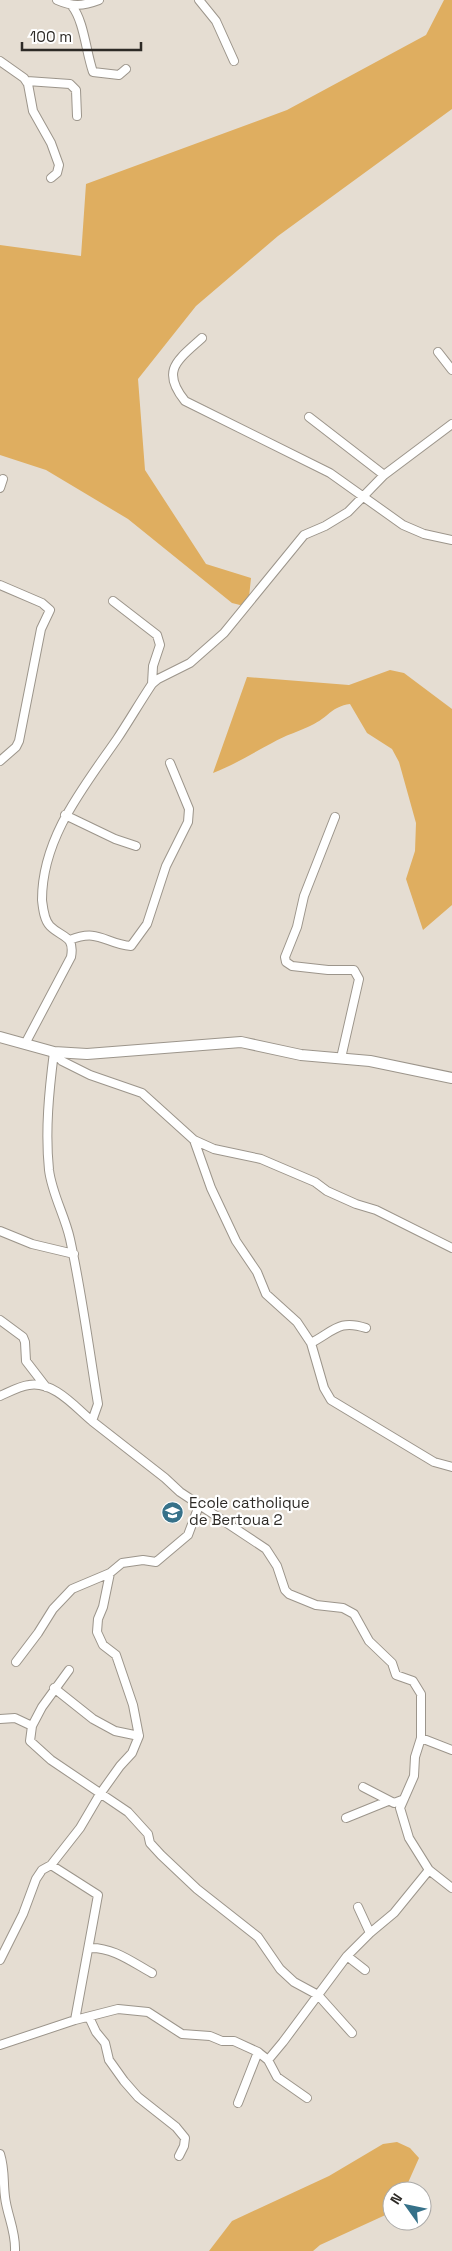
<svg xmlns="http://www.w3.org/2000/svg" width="452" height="2251" font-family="'Space Grotesk',sans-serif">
<rect width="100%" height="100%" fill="#e5ddd2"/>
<path fill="#dfae60" d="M444,0H452V109L278,236L196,306L138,379L145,470L206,564L251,578L248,607L232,603L128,519L46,470L0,455V245L81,256L86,184L287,110L426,35Z
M390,670L404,673L452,709V905L423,930L406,879L415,851L416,823L399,762L392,749L367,733L350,704C331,707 331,715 314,724C301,731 285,735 272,743C253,753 234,765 213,773L247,677L349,685Z
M397,2142L410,2148L419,2158L407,2185L409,2191H392V2212L320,2245L313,2251H209L232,2221L329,2176L383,2144Z"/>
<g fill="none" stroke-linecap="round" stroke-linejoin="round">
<defs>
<path id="minor" d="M57,0C73,7 83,6 99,0
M199,0L216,21L234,61
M72,6C84,21 86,52 93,72L119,75L126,69
M0,61L24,78L28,84L33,111L51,143L59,165L57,173L51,178
M27,81L70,84L76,90L77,116
M202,338C178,360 160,370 185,401L330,473L403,525L424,534L452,540
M438,352L452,370
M309,417L384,475
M0,488L3,479
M0,585L42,603L50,610L41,629L19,741L16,747L0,761
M113,601L157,635L160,645L153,666L152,684
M65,815L115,839L136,846
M335,817L304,896L297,927L285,957L286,962L292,966L328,970H354L359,979L341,1058
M70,940C99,928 105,944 131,946L147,924L166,866L188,822L189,809L170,763
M25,1044L71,957C75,935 62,938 50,926C44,920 43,908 42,900C42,838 83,788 117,739C129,721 140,702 152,684L158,679L190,663L224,633L304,535L325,526L348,512L384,475L452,424
M54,1052L62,1061L90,1075L142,1093L194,1140L214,1149L261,1159L275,1165L315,1182L327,1191L356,1204L376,1210L452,1248
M194,1140L211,1188L236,1241L257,1272L266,1294L297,1322L311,1343L324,1388L331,1400L434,1462L452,1467
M0,1231L32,1244L74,1254
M0,1320L23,1337L25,1342L26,1361L46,1387
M311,1343C334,1331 339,1319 366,1328
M0,1396C9,1392 20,1386 29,1385C54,1381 75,1407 92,1421L98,1404C89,1349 82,1294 70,1239C65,1216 52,1194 49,1170C45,1131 49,1091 54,1052
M92,1421L165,1478L180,1492L266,1549L277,1566L285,1590L289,1594L316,1605L343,1608L354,1614L369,1641L392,1663L396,1675L413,1681L421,1694V1738L415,1757L414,1776L400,1808L409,1838L429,1870L452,1888
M16,1662L38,1633L53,1609L72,1589L110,1573L122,1563L143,1560L156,1562L188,1535L200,1503
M54,1688L93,1719L115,1731L139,1736
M0,1719L15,1718L32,1726L30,1741L51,1760L128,1812L148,1834L150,1843L161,1855L197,1889L258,1937L280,1969L294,1982L318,1995L352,2033
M32,1726L42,1707L69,1670
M421,1738L452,1750
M363,1787L394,1803L402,1800
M346,1818L388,1801
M51,1865L98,1895L75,2020
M358,1907L370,1933
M89,1948C113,1947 132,1962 152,1973
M347,1956L365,1970
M0,1960L23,1914L36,1879L42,1870L51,1865L80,1828L100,1794L120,1766L132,1753L139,1736L133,1705L116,1655L103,1645L97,1632L98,1619L103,1607L110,1573
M89,2017L96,2032L105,2043L109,2060L124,2081L138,2097L176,2127L185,2138L184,2146L179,2156
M0,2045L75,2020L118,2009L148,2012L182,2034L210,2036L222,2041H234L258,2052L268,2060L277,2077L307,2098
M268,2060L283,2042L347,1956L370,1933L394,1913L429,1870
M238,2103L258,2052
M0,2154C5,2170 3,2181 5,2197C7,2215 16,2231 15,2251"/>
<path id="tertiary" d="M0,1037L54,1052L87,1054L241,1042L301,1055L370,1061L452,1078"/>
</defs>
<use href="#minor" stroke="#9c958b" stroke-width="10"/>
<use href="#tertiary" stroke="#9c958b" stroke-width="12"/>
<use href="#minor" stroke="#fff" stroke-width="8"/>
<use href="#tertiary" stroke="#fff" stroke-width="10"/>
</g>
<defs>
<symbol id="school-disc" viewBox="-11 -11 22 22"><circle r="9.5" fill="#367189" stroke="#fff"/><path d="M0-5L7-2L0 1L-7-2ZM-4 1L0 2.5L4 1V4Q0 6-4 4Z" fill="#fff"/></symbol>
</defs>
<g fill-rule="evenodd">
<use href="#school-disc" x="160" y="1500" width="25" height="25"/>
</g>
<g text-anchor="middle" stroke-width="4.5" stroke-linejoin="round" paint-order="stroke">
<g font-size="15" fill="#2d2a26" stroke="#fff" text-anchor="start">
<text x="189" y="1508">Ecole catholique<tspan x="189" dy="17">de Bertoua 2</tspan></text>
</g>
</g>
<g transform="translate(407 2206) rotate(303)"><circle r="24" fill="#ffffff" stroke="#abaaa8"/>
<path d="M0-4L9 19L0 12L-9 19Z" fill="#367189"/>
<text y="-8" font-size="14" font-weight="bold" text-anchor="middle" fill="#2d2a26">N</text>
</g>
<path d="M22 42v8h119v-8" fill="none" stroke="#2d2a26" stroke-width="2.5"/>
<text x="30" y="42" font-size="15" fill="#2d2a26" stroke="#ffffff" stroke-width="4" paint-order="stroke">100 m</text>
</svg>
